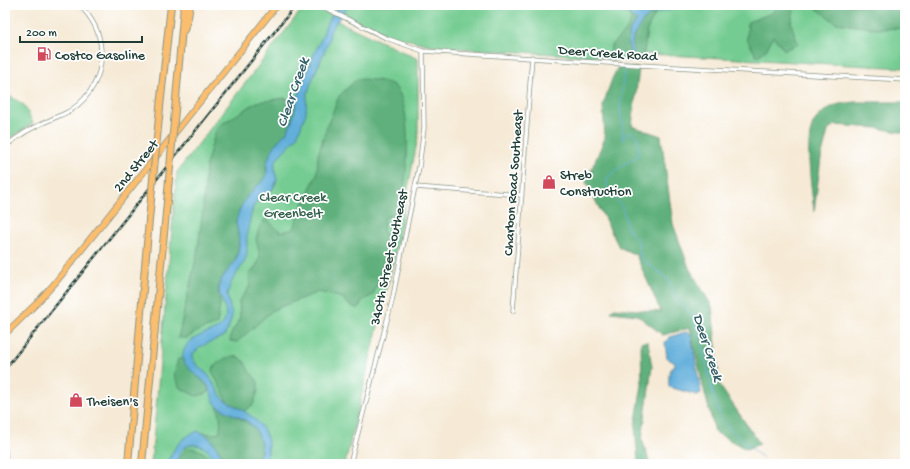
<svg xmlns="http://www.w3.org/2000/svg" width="910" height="469" font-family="'Gochi Hand',sans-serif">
<rect width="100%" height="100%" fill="#fff"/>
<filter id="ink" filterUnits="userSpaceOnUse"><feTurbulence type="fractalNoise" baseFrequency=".025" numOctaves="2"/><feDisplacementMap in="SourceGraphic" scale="8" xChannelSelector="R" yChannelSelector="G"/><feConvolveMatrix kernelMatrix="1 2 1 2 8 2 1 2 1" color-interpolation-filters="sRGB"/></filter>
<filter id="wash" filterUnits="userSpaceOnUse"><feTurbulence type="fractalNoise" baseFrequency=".012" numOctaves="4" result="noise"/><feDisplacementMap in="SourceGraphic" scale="16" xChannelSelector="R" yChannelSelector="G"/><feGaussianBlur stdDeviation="0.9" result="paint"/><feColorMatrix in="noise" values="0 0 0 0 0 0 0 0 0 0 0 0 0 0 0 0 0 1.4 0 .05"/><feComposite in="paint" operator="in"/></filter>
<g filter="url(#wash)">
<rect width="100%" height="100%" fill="#f6ead6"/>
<path fill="#74cc92" stroke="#4a8463" d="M305,5L324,11L333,15L331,18L418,59V137L394,259L345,464H151L177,172Z
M325,5H905V68L611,52L610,60L601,57L439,47L384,34L343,14L345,11L338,7L336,10Z
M5,93L24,105L33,123L5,142Z"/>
<path fill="#5fb07c" stroke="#3f7658" d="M779,5H795L791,23L798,44L784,50L773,36L767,49L757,57L747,39L748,22L772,13Z
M812,5H905V28L877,29L836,23Z
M656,13L647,30L644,52L640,62L629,61C635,50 630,49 632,39C634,29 646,15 656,13Z
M629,14L638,21L630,30L628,44L630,50L626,61L610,60L611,45L626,31L631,20Z
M618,67L639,68L632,126L661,136L673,224L689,268L712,306L720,386L760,444L746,449L715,432L703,386L690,328L663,335L637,315L611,312L614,308L661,312L636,255L619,247L586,182L605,138L603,105L612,79Z
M357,79C365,79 386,80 393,85C411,99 408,160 405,181C404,192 399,203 396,214L384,218L383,232L388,236L380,276L373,295L362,301L358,309L346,303L343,298L318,292L273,310L237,342L230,341L231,334L240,319L239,301L250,286L249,275L258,263L260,257L256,239L260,225L266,219L281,232L294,229L301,208L317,174L318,155L325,132L339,96Z
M285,98L297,103L293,117L288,131L278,142L272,151L266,166L267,175L263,182L253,190L236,222L239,239L238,252L234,263L228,270L218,288L220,305L217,324L198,331L187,338H178L197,254L203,209L206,165L217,127L257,102Z
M855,102H905V133L876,128L834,125L828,131L821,158L814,212C812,190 804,144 813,124C817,116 827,108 836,105C842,103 849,103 855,102Z
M641,342H648L652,367L642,439L650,464H638L635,426L642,385Z
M233,356C244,357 245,363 249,371C252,375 256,378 258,382V391L253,405L244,411L228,403L212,371C215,362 224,359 233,356Z
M178,359H183L189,368L207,385L210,391L205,394L196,396L180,388L174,375Z
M217,406L247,422L255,428L260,439L261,453L258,458L250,464H230L224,459L214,443L203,433L212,434L219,433C222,424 220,414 217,406Z
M186,448C198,448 208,452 212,464H178L180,458Z"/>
<path fill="#62afdb" stroke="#407688" d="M339,5H348L343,14L333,26L330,32L329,41L313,78L307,95L306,113L297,137L279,156L275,163V171L277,180L273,189L260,197L253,207L247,233V254L245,261L232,281L227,294L232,316L228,329L224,336L200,347L193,354L192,358L196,364L209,376L223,399L244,411L255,419L264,430L268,441V453L266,459L262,464H250C257,459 263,455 261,445C257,418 237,419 219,407C212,403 212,392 208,386C201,375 175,366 185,348C193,332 221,334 225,320C229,307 218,300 219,288C219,279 229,270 234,263C239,254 240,243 238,233C238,230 236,225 236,222C238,211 245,197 253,190C257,185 262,183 266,177C268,172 265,164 269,157C271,152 274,146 278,141C281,137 285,135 288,130C295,116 296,101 301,87C307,70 314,53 322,37C324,32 325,27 327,23C331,17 335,11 339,5Z
M607,5H692L651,14L642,22L633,37L632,46L633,52L629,61H626L630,50L628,44L630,30L637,21L629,14Z
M686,332L691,334L701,393L697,395L669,387C669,379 667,370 675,366V363L667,358L665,342L670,337Z
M198,431C216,437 216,453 230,464H216C214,460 213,456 210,453C206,448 202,446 196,445C183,443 179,453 176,464H168C171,449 183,436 198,431Z"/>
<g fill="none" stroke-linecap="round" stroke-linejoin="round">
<path stroke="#62afdb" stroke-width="1" d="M626,65L624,70L620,109L623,128L622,140L630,131L637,136L639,155L619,168L607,178V187L622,207L628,229L638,241L640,258L668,279L678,303L691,313L703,350L713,394L722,422L763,458"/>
</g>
</g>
<g filter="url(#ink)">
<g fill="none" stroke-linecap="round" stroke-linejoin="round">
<defs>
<path id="street" d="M319,5L386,38L423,51L640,65L905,80
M5,147C18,135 35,126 52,119C58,116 65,114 71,110C91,97 103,74 101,50C100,32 92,17 79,5
M415,187L522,195
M513,311L532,57
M5,451L6,464
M350,464L392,301L419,167L424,128L423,51"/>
<path id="primary" d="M5,334L35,305L55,283L277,5"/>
<path id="highway" d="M184,30L188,17L190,5
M177,87L184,5
M160,107L171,5
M128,464L149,220
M142,464L167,202"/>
</defs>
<use href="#street" stroke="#8a9485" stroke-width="5"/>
<use href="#primary" stroke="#8a9485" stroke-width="7"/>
<use href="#highway" stroke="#8a9485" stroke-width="8"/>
<use href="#street" stroke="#fff" stroke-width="3.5"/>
<use href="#primary" stroke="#fbbd6e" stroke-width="5.5"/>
<use href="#highway" stroke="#fbbd6e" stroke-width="6"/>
<defs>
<path id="rail" d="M5,369L296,5"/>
</defs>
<use href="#rail" stroke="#1f3d34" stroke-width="2.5"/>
<use href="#rail" stroke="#fff" stroke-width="1" stroke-dasharray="3" stroke-linecap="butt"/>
<defs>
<path id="highway-bridge" d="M167,202L177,87
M149,220L160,107"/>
</defs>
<use href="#highway-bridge" stroke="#8a9485" stroke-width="8" stroke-linecap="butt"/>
<use href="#highway-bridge" stroke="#fbbd6e" stroke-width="6"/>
</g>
</g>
<defs>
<symbol id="fuel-bare" viewBox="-9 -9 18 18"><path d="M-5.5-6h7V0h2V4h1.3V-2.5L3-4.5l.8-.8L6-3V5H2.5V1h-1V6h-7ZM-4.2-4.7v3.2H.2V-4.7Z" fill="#d1495b" stroke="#fff" stroke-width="2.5" paint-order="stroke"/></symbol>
<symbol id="shop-bare" viewBox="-9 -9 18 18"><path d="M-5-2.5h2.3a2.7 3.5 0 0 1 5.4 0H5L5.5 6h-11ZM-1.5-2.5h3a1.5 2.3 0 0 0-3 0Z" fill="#d1495b" stroke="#fff" stroke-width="2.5" paint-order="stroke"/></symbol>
</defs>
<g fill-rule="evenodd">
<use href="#fuel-bare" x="34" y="44" width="20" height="20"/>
<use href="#shop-bare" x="539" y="172" width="20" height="20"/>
<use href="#shop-bare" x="66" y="390" width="20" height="20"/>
</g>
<g text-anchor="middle" stroke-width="3.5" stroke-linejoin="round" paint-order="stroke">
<g font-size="14" fill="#1f3d34" stroke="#fff">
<text transform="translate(608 52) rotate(4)" y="5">Deer Creek Road</text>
<text transform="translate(135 165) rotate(-51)" y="5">2nd Street</text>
<text transform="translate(512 183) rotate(-86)" y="5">Charbon Road Southeast</text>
<text transform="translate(388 257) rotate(-78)" y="5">340th Street Southeast</text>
</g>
<g font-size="14" fill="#1f3d34" stroke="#fff" text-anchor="start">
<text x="55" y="59">Costco Gasoline</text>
<text x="560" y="179">Streb<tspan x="560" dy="16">Construction</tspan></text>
<text x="87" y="405">Theisen's</text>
</g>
<g font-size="14" fill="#34614c" stroke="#fff">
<text x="293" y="201">Clear Creek<tspan x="293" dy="16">Greenbelt</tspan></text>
</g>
<g font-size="15" font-style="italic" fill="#335f66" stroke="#fff">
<text transform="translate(292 92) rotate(-71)" y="5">Clear Creek</text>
<text transform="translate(709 347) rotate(72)" y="5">Deer Creek</text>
</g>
</g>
<rect width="910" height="469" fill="none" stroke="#fff" stroke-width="20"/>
<path d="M20 36v6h122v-6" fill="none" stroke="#1f3d34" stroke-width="2"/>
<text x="26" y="36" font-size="12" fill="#1f3d34" stroke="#ffffff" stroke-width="3" paint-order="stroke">200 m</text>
</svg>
